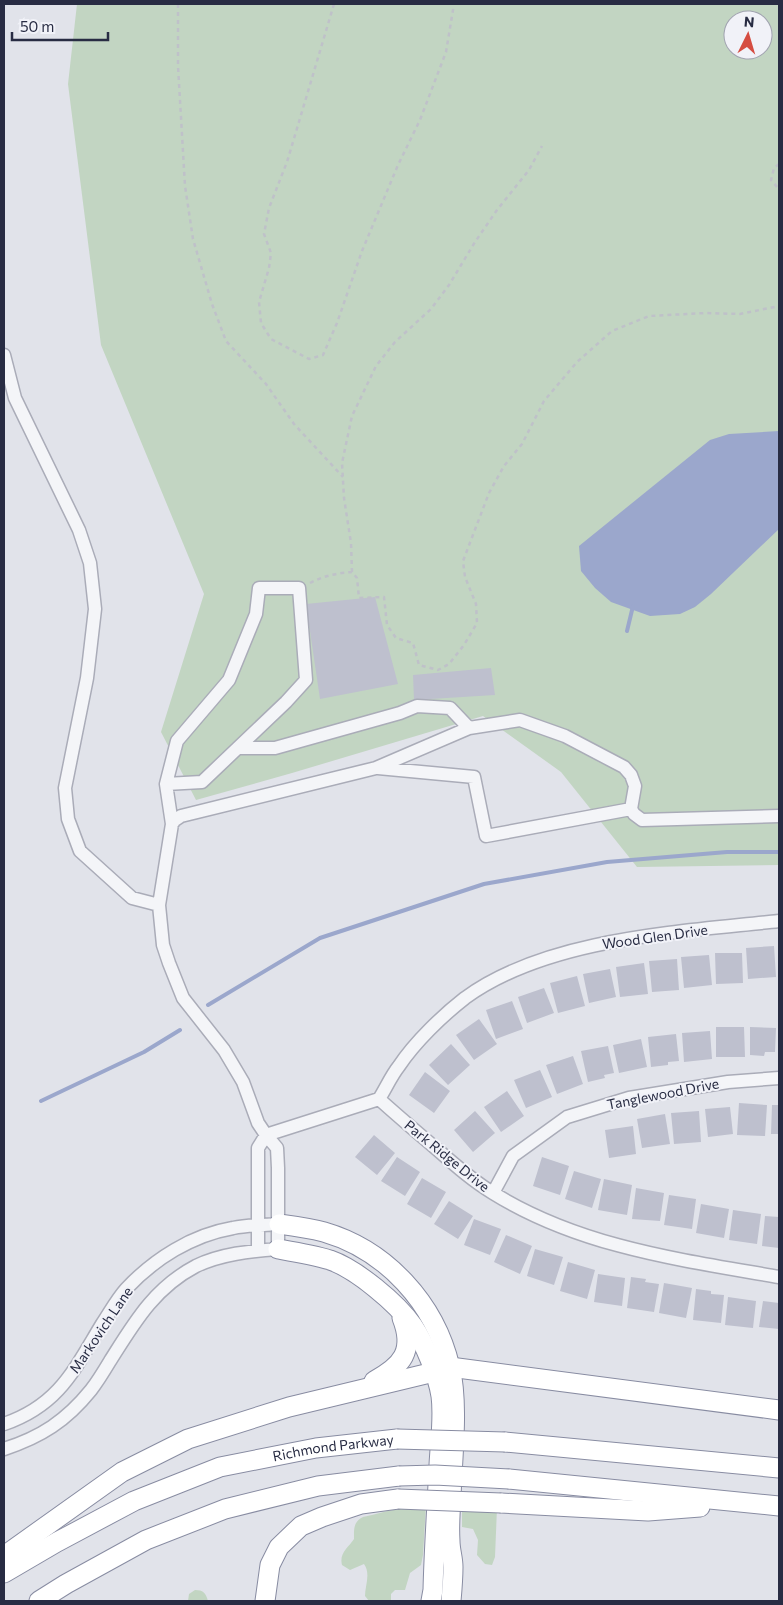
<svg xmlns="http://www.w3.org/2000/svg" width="783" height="1605" font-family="Commissioner,sans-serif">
<rect width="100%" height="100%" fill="#e1e3ea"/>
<path fill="#c2d5c2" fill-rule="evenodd" d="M77,4H779V865L637,867L561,772L483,716L292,773L196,800L161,732L204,594L101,345L68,84ZM733,20H763V50H733Z
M426,1505L423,1555L421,1565L410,1573L405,1590H395L391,1594V1601H369L365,1596C365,1585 371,1574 364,1564L350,1570L342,1565C339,1553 348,1548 354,1539C354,1531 353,1523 361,1518C364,1516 369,1516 372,1515C390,1510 407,1507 426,1505Z
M462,1505L497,1508L495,1557L492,1565L485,1564L477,1555L478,1540L473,1529L462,1527Z
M195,1590C203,1590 206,1593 208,1601H188L189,1594Z"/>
<path fill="#9ba7cc" d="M779,431V529L711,594L695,607L680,614L650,616L611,602L595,588L581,571L579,546L710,440L729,434Z"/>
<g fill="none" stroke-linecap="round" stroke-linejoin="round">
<path stroke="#9ba7cc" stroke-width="4" d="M627,631L633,606
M208,1005L320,938L484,884L607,862L727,852H779
M41,1101L144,1052L180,1030"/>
</g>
<path fill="#bec0ce" d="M375,597L398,684L320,699L306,604Z
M491,668L495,695L414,700L413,675Z
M774,946L776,977L748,979L746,948Z
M715,953H742L743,983L716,984Z
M709,955L712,985L684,988L681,957Z
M677,959L679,990L652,992L649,961Z
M644,963L648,994L620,997L616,967Z
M610,969L616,997L589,1003L583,974Z
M577,976L585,1006L558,1013L550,983Z
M544,988L554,1013L527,1023L518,997Z
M512,1001L523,1029L496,1039L486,1010Z
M479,1019L497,1044L474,1060L456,1035Z
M716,1027H744L745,1057H716Z
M750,1027L776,1028L775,1052H765L764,1056L750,1055Z
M710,1031L712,1059L684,1062L682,1033Z
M676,1034L679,1061L668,1062V1065L651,1067L648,1037Z
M641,1039L647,1067L619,1073L613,1045Z
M451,1044L470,1065L448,1085L429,1065Z
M608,1046L614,1073L604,1075L605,1078L588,1082L581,1051Z
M573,1056L583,1084L557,1094L546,1065Z
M540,1070L552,1097L526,1108L514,1080Z
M425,1072L450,1091L434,1113L409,1095Z
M507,1091L524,1116L501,1132L484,1107Z
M739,1103L767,1105L765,1136L737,1135Z
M772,1105H779V1134H771Z
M730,1107L733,1134L708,1137L705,1109Z
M475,1111L495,1133L473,1152L454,1130Z
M699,1111L701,1142L674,1144L671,1113Z
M665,1114L670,1144L642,1148L637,1119Z
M633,1126L636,1154L609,1158L605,1130Z
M374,1135L395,1153L377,1175L355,1157Z
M397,1157L420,1172L405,1196L381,1181Z
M542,1157L569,1166L560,1195L533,1186Z
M574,1171L601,1179L592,1208L565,1199Z
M422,1178L446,1192L431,1218L407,1204Z
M604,1179L632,1185L627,1215L598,1210Z
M636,1188L664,1193L660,1221L632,1219Z
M669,1195L696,1199L692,1229L664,1225Z
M449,1201L473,1216L458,1239L434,1224Z
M701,1204L729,1209L724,1238L696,1233Z
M733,1210L761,1214L757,1244L729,1240Z
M765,1216L779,1217V1248L762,1246Z
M474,1219L501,1229L490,1255L464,1245Z
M506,1235L532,1246L520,1274L494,1262Z
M535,1249L563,1257L554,1285L527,1276Z
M568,1262L595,1270L587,1299L560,1291Z
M598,1274L625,1278L622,1306L594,1302Z
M631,1277L646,1279L645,1282L659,1284L654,1312L627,1308Z
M664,1283L692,1288L686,1318L659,1313Z
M696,1289L711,1291V1294L724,1295L721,1323L693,1320Z
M728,1297L756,1301L753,1328L725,1325Z
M763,1301L779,1303V1329L759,1327Z"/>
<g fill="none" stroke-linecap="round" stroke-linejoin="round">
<defs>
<path id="minor" d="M4,355L15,398L79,530L90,563L95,609L87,678L65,788L68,819L80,851L132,898L159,905
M238,748H275L400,713L417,706L450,708L469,728
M378,768L474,777L486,836L631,809
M166,784L202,782L286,702L306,680L299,588H259L256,614L229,680L177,741L166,784L172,824
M379,1099C386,1088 391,1076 399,1066C415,1042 442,1016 465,998C547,938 681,932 779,921
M379,1099C399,1117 419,1134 439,1151C456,1166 473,1181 493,1193C580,1247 681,1260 779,1277
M266,1135L379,1099
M493,1193L513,1156L567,1117L629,1098L728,1082L779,1078
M258,1250V1148L266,1135
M4,1424C59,1405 74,1370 102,1324C110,1312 117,1299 126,1289C154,1259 192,1235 233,1228C248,1225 264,1225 279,1224
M4,1449C41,1437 66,1421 91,1390C98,1381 104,1371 110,1361C134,1323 154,1288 196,1266C221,1254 250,1251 278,1249V1168L277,1148L266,1135L258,1123L243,1082L224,1050L183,998L169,963L163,945L159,905L172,824L175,820L181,816L376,768L469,728L520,720L565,736L624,767L631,775L635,786L631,809L634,814L642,820L779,816"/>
<g id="highway">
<path d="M279,1224C294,1226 309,1228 324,1232C386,1250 435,1303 450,1367C459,1406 452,1458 451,1499C450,1513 449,1527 450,1541C450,1550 453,1558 453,1567C453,1578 452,1590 451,1601"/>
<path d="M278,1249C295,1252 313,1255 330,1260C356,1269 397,1303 413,1326C424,1342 438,1376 441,1396C444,1418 440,1443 439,1465C437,1507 434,1548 433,1590L431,1601"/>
<path d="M374,1381C402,1366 415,1351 402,1318"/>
<path d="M505,1442L779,1468"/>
<path d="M509,1479L779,1506"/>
<path d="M501,1503L648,1511L700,1507"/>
<path d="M4,1556L122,1472L188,1439L289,1407L434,1372L450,1367L779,1410"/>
<path id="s1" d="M4,1573L57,1542L134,1501L220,1467L316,1448L397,1439"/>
<path d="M39,1601L66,1584L146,1540L225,1509L318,1486L399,1476"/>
<path d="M265,1601L270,1565L279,1547L301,1526L322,1517L361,1504L398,1499"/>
</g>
</defs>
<use href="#minor" stroke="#aaacb8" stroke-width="15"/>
<use href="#highway" stroke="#888ca2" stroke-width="21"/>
<path stroke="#bfc1c9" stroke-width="2.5" stroke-dasharray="4 4" stroke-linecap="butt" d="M178,4V66L185,186L193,239L212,304L226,341L266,384L294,424L343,477
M334,4L287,162L269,208L264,234L271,253L269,268L259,302L261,323L271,339L309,359L323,355L337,323L362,251L398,165L420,120L446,52L454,4
M779,164L774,168L771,180L778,188H779
M352,572L351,543L344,498L342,463L352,416L376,366L395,342L431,309L449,285L475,242L497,210L529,170L542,146
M310,583C323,576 337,573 352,572L357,578L359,598L384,597L387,625L396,638L413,643L419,665L438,670L449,664L464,645L477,623L476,604L465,577L463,561L489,493L504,466L522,444L544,401L577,362L612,331L649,316L706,313L740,314L779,306"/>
<use href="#minor" stroke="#f4f5f8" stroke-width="12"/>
<use href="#highway" stroke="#fff" stroke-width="19"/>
<defs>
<path id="highway-bridge" d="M397,1439L505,1442
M399,1476L435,1475L509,1479
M398,1499L501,1503"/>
</defs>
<use href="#highway-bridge" stroke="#888ca2" stroke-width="21" stroke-linecap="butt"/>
<use href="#highway-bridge" stroke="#fff" stroke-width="19"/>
</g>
<g text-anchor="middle" stroke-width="4" stroke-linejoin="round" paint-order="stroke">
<g font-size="14" fill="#282c43" stroke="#f1f2f8">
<text transform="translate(655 937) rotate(-8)" y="5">Wood Glen Drive</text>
<text transform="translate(663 1094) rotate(-11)" y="5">Tanglewood Drive</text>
<text transform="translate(447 1156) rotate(39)" y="5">Park Ridge Drive</text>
<text transform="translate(101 1330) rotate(-56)" y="5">Markovich Lane</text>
<text dy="5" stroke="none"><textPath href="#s1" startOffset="356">Richmond Parkway</textPath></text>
</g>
</g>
<rect width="783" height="1605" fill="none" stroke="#282c43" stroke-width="10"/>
<g transform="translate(748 35) rotate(5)"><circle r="24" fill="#f1f2f8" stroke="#a1a3b0"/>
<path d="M0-4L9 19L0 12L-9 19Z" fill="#d54d41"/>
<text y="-8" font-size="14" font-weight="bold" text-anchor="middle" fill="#282c43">N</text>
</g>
<path d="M12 32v8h96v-8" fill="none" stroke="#282c43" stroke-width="2.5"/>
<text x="20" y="32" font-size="15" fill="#282c43" stroke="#f1f2f8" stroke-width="4" paint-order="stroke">50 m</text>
</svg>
